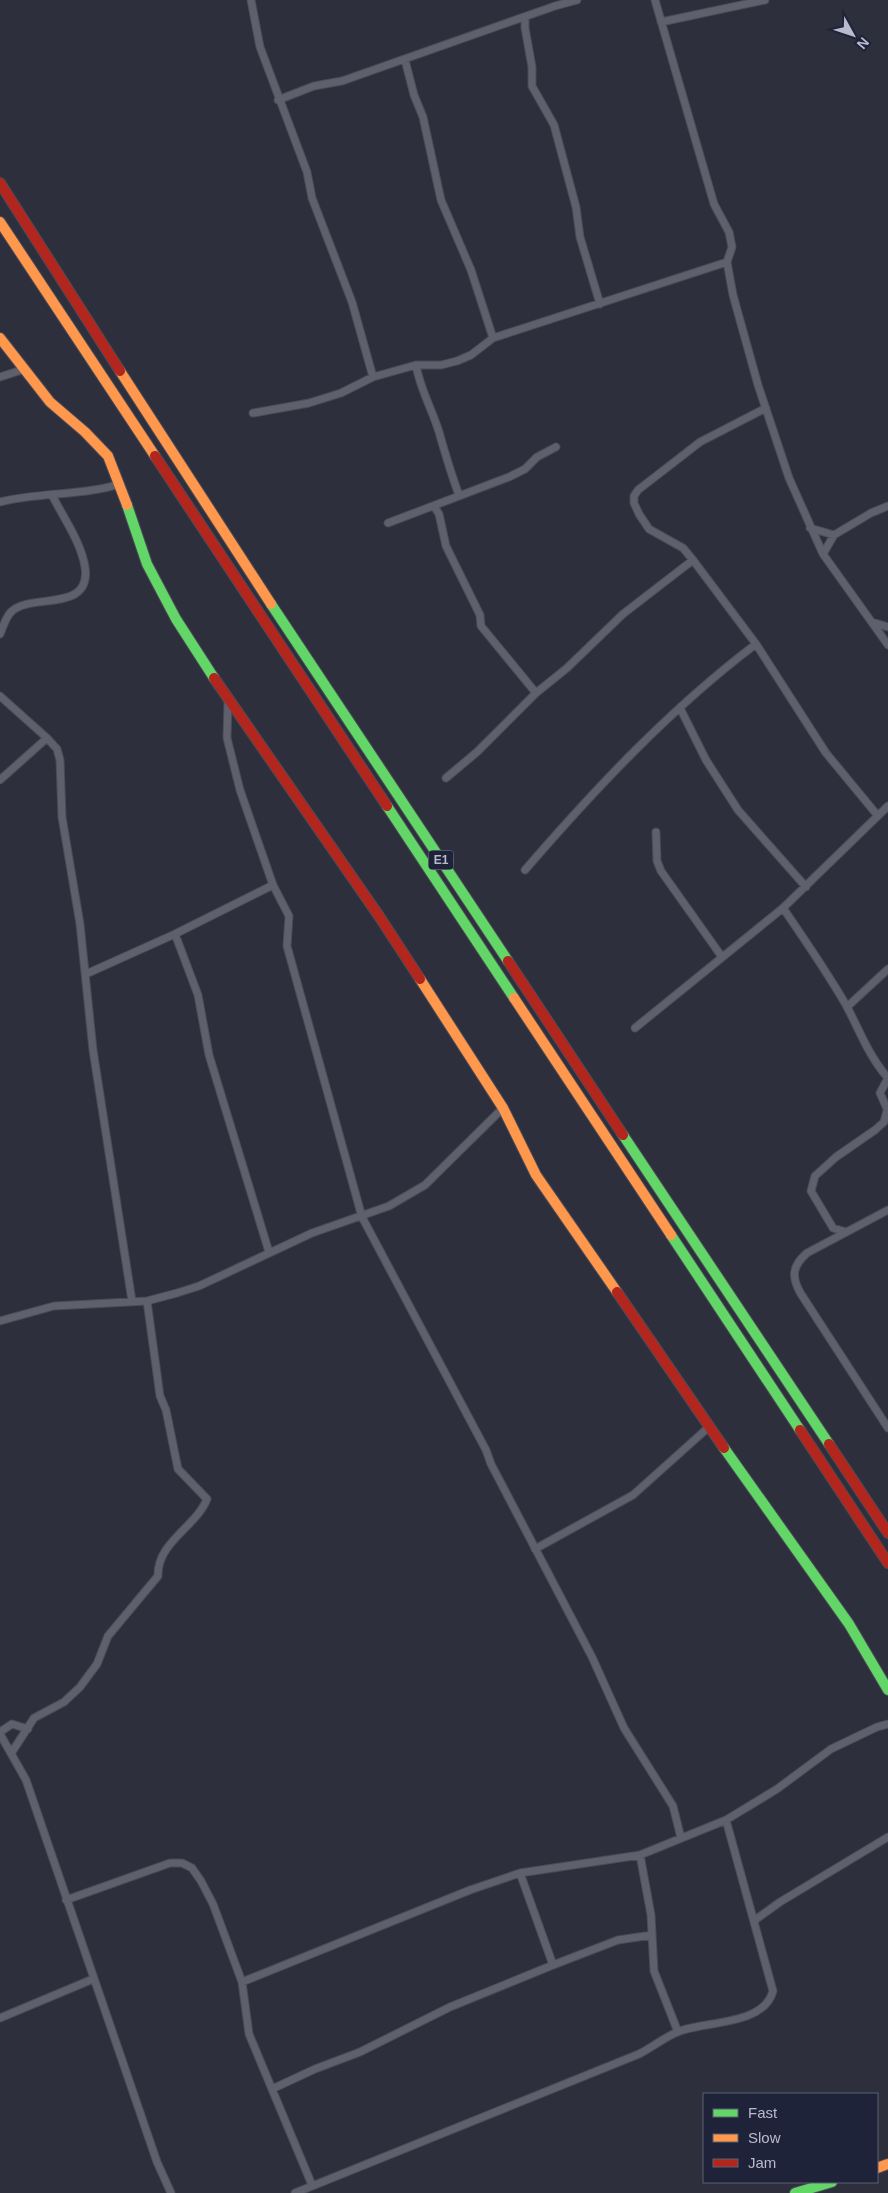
<svg xmlns="http://www.w3.org/2000/svg" width="888" height="2193" font-family="Arial,sans-serif">
<rect width="100%" height="100%" fill="#2d2f3d"/>
<g fill="none" stroke-linecap="round" stroke-linejoin="round">
<defs>
<path id="street" d="M251,0L260,47L307,172L312,198L352,302L373,377
M655,0L714,204L729,232L732,247L727,262L733,295L758,385L789,478L823,554L888,645
M525,18V28L532,67V86L554,125L576,207L580,237L600,304
M661,22L765,0
M405,60L414,95L423,117L441,200L471,270L493,338
M278,100L314,86L342,81L555,6L577,0
M416,365C420,389 432,409 439,432C445,453 451,474 459,495
M0,377L25,369
M766,408L700,442L638,490L634,496V503L639,514L649,529L683,548L693,560L756,644L826,753L878,816
M253,413L309,403L341,393L373,377L416,365H441L457,361L471,355L493,338L727,262
M0,502C40,492 81,496 120,484
M434,506L439,514L446,546L480,615L481,626L536,693
M388,523L509,477L525,469L537,457L556,447
M810,528L834,535
M823,554L834,535L871,513L888,506
M872,622L888,627
M0,634C3,627 6,616 12,611C31,593 92,613 85,567C81,542 63,517 52,495
M0,696L47,738L57,749L60,760L62,817L80,924L93,1050L132,1301
M228,702L227,738L240,790L273,885L289,916L287,946L362,1217L486,1450L491,1464L592,1657L624,1728L673,1806L681,1838
M680,708L706,760L738,810L806,887
M446,778L477,752L536,693L567,668L623,614L693,560
M0,780L47,738
M656,832L657,861L661,871L722,957
M525,870C595,789 670,709 756,644
M783,908C805,940 827,972 846,1005C859,1029 869,1057 888,1078L880,1093L888,1111
M175,934L198,995L209,1055L269,1252
M86,974L175,934L273,885
M847,1007L888,969
M635,1028L783,908L888,806
M888,1210L807,1253C792,1266 791,1277 801,1294L888,1428
M846,1232L833,1228L811,1191L815,1176L836,1157L875,1130L884,1122L887,1111
M0,1321L54,1306L147,1301L177,1293L199,1286L312,1233L389,1206L425,1185L503,1108
M535,1549L633,1495L710,1426
M0,1732L12,1724L28,1729
M0,1734L26,1780L157,2162L171,2193
M12,1752L34,1718L64,1702L80,1687L97,1664L108,1636L158,1576C157,1542 196,1527 207,1499L178,1469L166,1410L160,1396L147,1301
M640,1855L651,1915L654,1971L678,2032
M520,1873L553,1965
M66,1900L170,1863H182L192,1868L201,1881L213,1904L242,1982L249,2034L312,2185
M755,1920L780,1902L888,1837
M242,1982L470,1890L520,1873L640,1855L726,1820L777,1789L831,1749L877,1727L888,1724
M0,2018L93,1979
M272,2089L315,2069L360,2052L450,2007L553,1965L618,1940L652,1935
M295,2193L639,2054C653,2047 666,2036 680,2031C707,2021 764,2025 773,1991L726,1820"/>
<path id="fast" d="M127,505L147,564L176,619L214,678
M271,604L508,961
M387,806L514,998
M623,1135L829,1444
M671,1235L800,1430
M724,1448L849,1624L888,1690
M795,2193L832,2182"/>
<path id="slow" d="M0,222L155,456
M0,338L50,402L85,432L108,456L127,505
M120,371L271,604
M420,979L503,1108L536,1175L617,1292
M514,998L671,1235
M877,2168L888,2164"/>
<path id="jam" d="M0,183L120,371
M155,456L387,806
M214,678L379,916L420,979
M508,961L623,1135
M617,1292L724,1448
M800,1430L888,1563
M829,1444L888,1533"/>
</defs>
<use href="#street" stroke="#4a4b56" stroke-width="9"/>
<use href="#fast" stroke="#4a4b56" stroke-width="12"/>
<use href="#slow" stroke="#4a4b56" stroke-width="12"/>
<use href="#jam" stroke="#4a4b56" stroke-width="12"/>
<use href="#street" stroke="#5e606b" stroke-width="7"/>
<use href="#fast" stroke="#63d668" stroke-width="10"/>
<use href="#slow" stroke="#ff974d" stroke-width="10"/>
<use href="#jam" stroke="#b3261e" stroke-width="10"/>
</g>
<g text-anchor="middle" stroke-width="4" stroke-linejoin="round" paint-order="stroke">
<rect fill="#1f2339" stroke="#8a8da1" stroke-width="1" x="428.5" y="850.5" width="25" height="19" rx="4"/>
<g font-size="12" font-weight="bold" fill="#b8bbcd">
<text x="441" y="864">E1</text>
</g>
</g>
<rect x="703" y="2093" width="175" height="90" fill="#1f2339" stroke="#5c6074"/>
<rect x="713" y="2109" width="25" height="8" fill="#63d668" stroke="#5c6074"/>
<text x="748" y="2118" font-size="15" fill="#b8bbcd">Fast</text>
<rect x="713" y="2134" width="25" height="8" fill="#ff974d" stroke="#5c6074"/>
<text x="748" y="2143" font-size="15" fill="#b8bbcd">Slow</text>
<rect x="713" y="2159" width="25" height="8" fill="#b3261e" stroke="#5c6074"/>
<text x="748" y="2168" font-size="15" fill="#b8bbcd">Jam</text>
<g transform="translate(853 35) rotate(130)" stroke="#1f2339" stroke-width="4" paint-order="stroke">
<path d="M0-4L9 19L0 12L-9 19Z" fill="#b8bbcd"/>
<text y="-8" font-size="14" font-weight="bold" text-anchor="middle" fill="#b8bbcd">N</text>
</g>
</svg>
